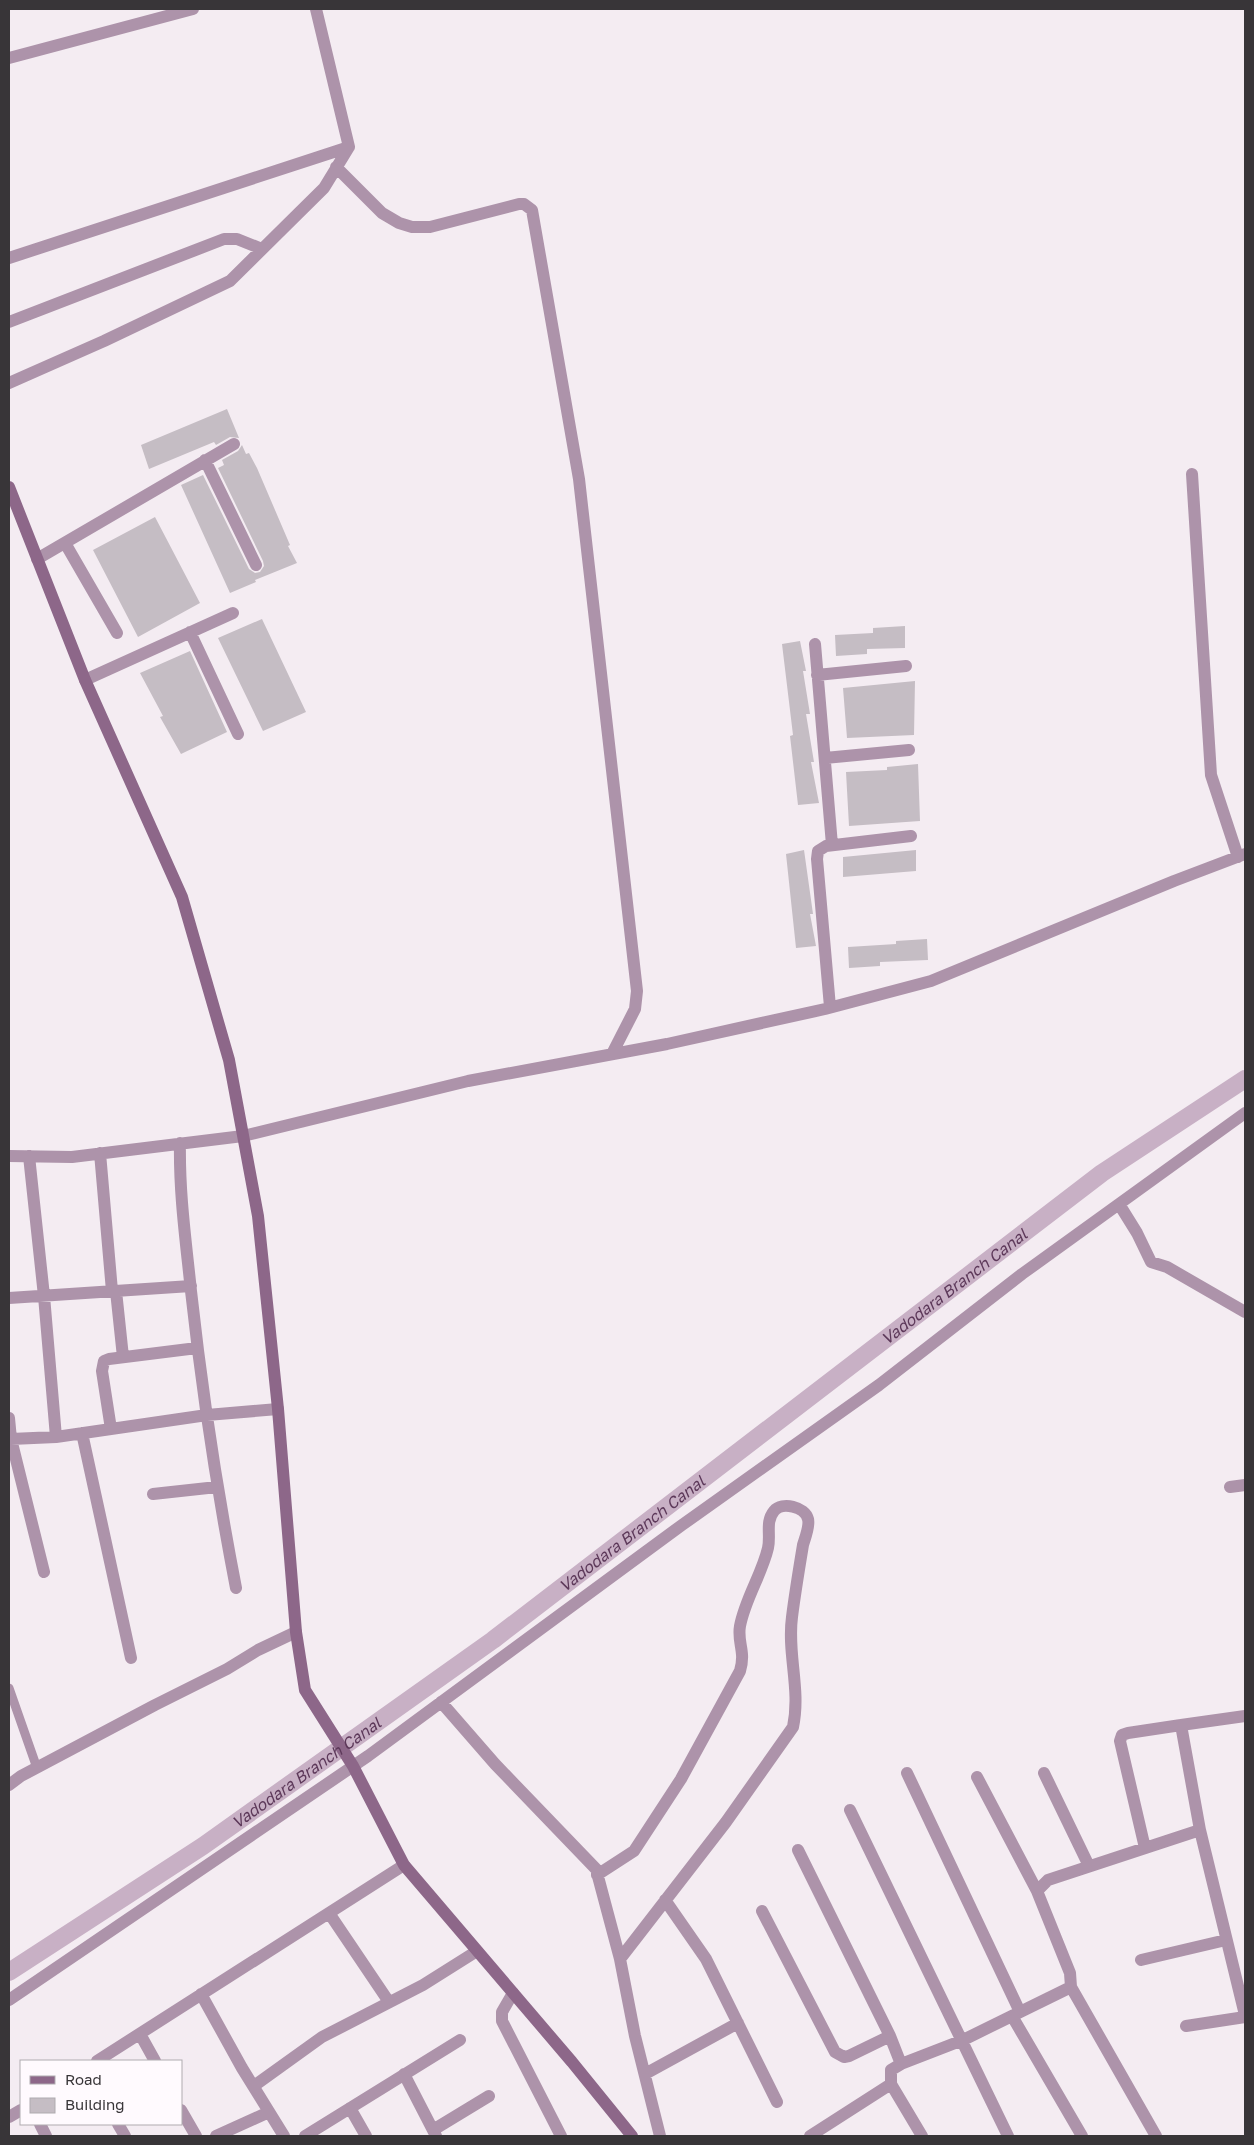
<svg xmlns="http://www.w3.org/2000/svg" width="1254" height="2145" font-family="'Golos Text',sans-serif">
<rect width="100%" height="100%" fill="#f4ecf2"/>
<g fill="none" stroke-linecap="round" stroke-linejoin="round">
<path stroke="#c8b0c5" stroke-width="18" id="s1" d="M9,1972L203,1846L493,1640L1102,1173L1245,1079"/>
</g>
<path fill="#c5bdc4" d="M227,409L239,438L230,437L216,445L214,442L149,469L141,445Z
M242,445L246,454L249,453L257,468L290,545L288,546L297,563L255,580L256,582L230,593L181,485L203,475L249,569L255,573L260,572L264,566L263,561L218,468L224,465L222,460L238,451Z
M155,517L200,603L138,637L93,550Z
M262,619L306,712L263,731L218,638Z
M905,626V648L867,649V654L836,656L835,635L873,633V628Z
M800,641L806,671H803L810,714H806L814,762H811L819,803L798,805L790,736L793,735L782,644Z
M190,651L227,732L181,754L160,717L163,716L140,673Z
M915,681L914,735L847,738L843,688Z
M918,764L920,821L849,826L846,772L887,770V767Z
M804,850L813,914H810L816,946L796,948L786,854Z
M916,850V871L843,877V857Z
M927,939L928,960L880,962V966L849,968L848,947L896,944V941Z"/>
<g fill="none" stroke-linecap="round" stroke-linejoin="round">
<path stroke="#ad93aa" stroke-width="9" d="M9,1688L37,1768"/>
<path stroke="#ad93aa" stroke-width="12" d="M9,58L193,9
M336,167L382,213L399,223L412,227H430L519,204H524L532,210L579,479L637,991L635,1009L612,1054
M9,258L349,147L316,9
M9,322L224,239H237L262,249
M9,383L104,341L230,281L324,188L349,147
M205,460L256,565
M1192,474L1211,775L1238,857
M65,543L117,633
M37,559L234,444
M190,632L238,734
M815,644L832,845
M817,675L906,666
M85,680L233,613
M825,758L909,750
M830,1007L817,859L818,851L826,846L911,836
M180,1143C179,1193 186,1242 191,1291C202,1391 217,1490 236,1588
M100,1153L112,1291
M9,1156L72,1157L243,1136L468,1081L667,1044L825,1009L931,981L1174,881L1245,854
M29,1156L44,1296L56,1437
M1119,1204L1137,1233L1151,1262L1167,1267L1245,1312
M116,1291L123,1357
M9,1298L191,1286
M9,1418L11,1439L56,1437L207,1415L278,1409
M111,1429L102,1371L104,1361L109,1359L197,1348
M82,1433L131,1658
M11,1439L44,1572
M1230,1487L1245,1485
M153,1494L217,1487
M441,1702L495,1764L596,1869L620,1959
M907,1773L1020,2012
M1044,1773L1089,1866
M977,1777L1037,1891
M9,1785L21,1776L155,1705L227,1669L258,1650L296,1632
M850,1810L1008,2136
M1200,1830L1245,2015
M1145,1848L1120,1741L1122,1735L1128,1733L1181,1725
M798,1850L890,2036L901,2064
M597,1875L634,1851L681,1779L740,1671C746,1651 737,1643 740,1626C745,1599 762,1574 768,1548C771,1535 765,1522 774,1511C782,1501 805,1507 808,1519C810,1526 805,1538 803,1545C799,1569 795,1593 792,1617C787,1654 801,1689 793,1727L726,1822L620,1959L635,2036L660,2136
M665,1900L706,1959L777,2102
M762,1911L835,2052L844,2057L849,2056L890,2036
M329,1913L389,2002
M1141,1960L1226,1940
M1071,1987L1156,2136
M513,1993L502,2012V2021L561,2136
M201,1994L242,2068L284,2136
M9,2000L368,1756L682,1525L879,1385L1022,1274L1245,1113
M1012,2016L1082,2136
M1186,2026L1245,2017
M140,2034L155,2061
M97,2061L404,1865
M404,2074L436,2136
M645,2074L738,2023
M254,2086L322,2037L423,1985L477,1951
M350,2108L366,2136
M181,2110L196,2136
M9,2117L21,2110
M40,2124L46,2136
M118,2124L125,2136
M433,2130L489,2096
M216,2136L269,2112
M305,2136L460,2040
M810,2136L891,2084
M922,2136L891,2084V2070L901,2064L963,2040L1071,1987L1070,1973L1037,1891L1048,1880L1200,1830L1181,1725L1245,1716"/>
<path stroke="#8d6789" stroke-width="12" d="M9,487L85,680L182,897L229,1060L258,1216L278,1409L296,1632L305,1690L353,1766L404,1865L572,2062L632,2136"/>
</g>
<g text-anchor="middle" stroke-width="4" stroke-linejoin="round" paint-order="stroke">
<g font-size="16" font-style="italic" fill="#5d395a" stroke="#fffafe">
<text dy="6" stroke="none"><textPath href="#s1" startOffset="1168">Vadodara Branch Canal</textPath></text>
<text dy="6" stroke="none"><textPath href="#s1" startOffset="762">Vadodara Branch Canal</textPath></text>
<text dy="6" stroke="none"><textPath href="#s1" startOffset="358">Vadodara Branch Canal</textPath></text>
</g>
</g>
<rect width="1254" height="2145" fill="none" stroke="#383538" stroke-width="20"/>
<rect x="20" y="2060" width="162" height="65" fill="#fffafe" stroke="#afabaf"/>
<rect x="30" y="2076" width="25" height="8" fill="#8d6789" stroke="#afabaf"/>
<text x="65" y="2085" font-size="15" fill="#383538">Road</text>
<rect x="30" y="2098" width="25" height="15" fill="#c5bdc4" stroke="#afabaf"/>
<text x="65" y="2110" font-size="15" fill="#383538">Building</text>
</svg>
